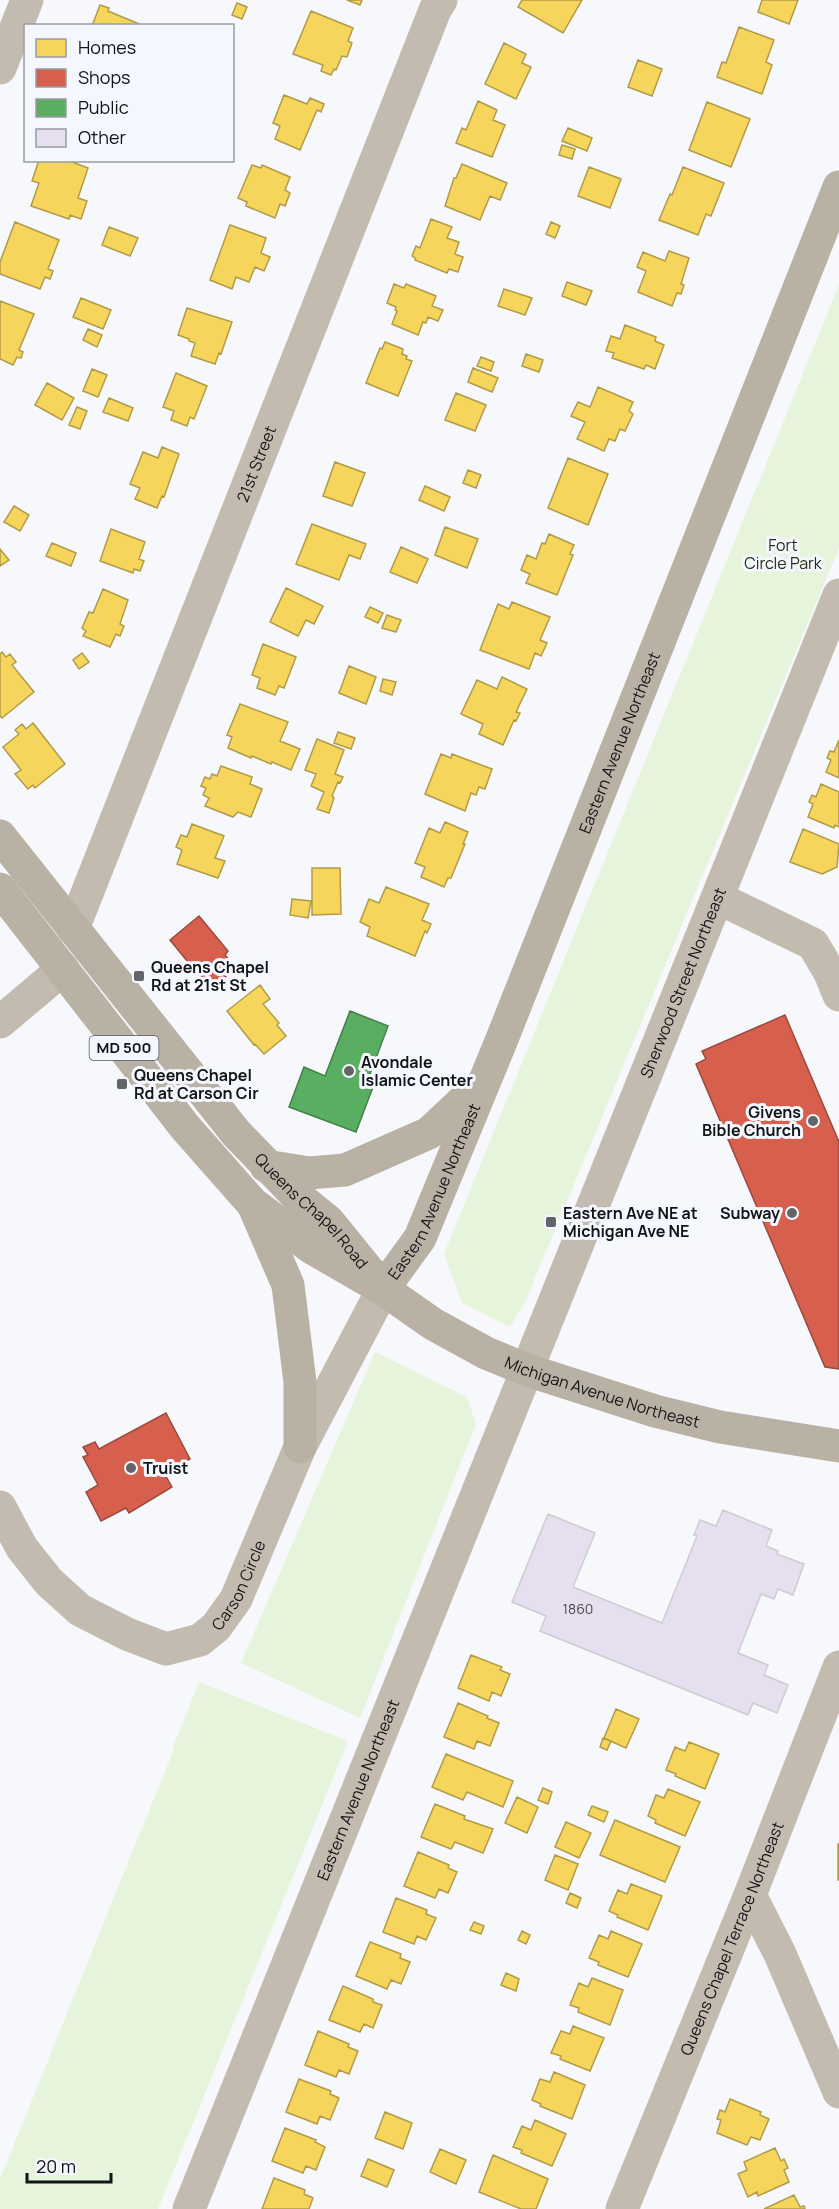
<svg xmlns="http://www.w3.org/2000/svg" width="839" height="2209" font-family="Manrope,sans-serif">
<rect width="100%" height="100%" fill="#f6f8fc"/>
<path fill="#e6f4dc" d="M839,285V548L525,1302L510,1327L462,1303L444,1254Z
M375,1352L467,1397L476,1424L360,1718L241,1663Z
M199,1682L348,1741L158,2209H0V2179L174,1749L173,1747Z"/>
<path fill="#f6d55c" stroke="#b29b47" stroke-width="1.5" d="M347,0H362L360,5Z
M522,0H582L563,33L518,7Z
M762,0H798L789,24L758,12Z
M237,3L247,7L242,19L232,15Z
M100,5L109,8L108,11L144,26H92Z
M311,11L353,28L348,41L352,43L347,57L342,56L336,70L334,69L331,75L321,71L323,65L293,54Z
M739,27L774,40L766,62L772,65L762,94L717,77L722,62L726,63Z
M504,43L526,54L522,63L531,67L516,99L485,84Z
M638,60L662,69L652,96L628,87Z
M284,95L307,104L310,98L324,104L321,112L317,110L300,150L275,139L280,126L273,123Z
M478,101L497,110L493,120L505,125L492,157L456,143L462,128L466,130Z
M707,102L750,119L731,167L689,150Z
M568,128L592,138L587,151L562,141Z
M562,145L575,149L572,159L559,155Z
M39,160H67L88,168L78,198L87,201L81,219L70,215L69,219L31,206L39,183L32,181Z
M462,164L507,183L500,200L490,196L480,220L445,206L454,178H456Z
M252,165L261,168L262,165L290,177L285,190L290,193L285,206L280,204L275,218L246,206L247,202L238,198Z
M589,167L621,179L610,208L578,196Z
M683,167L724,183L711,216L706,214L698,235L659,220L670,194L672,195Z
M431,219L452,227L447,238L459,242L455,254L463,257L458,272L449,269L447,273L415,260V258L412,256L416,246L420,248Z
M15,222L59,240L48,269L53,271L50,279L45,277L40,289L0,274V262Z
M551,222L560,226L555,238L546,234Z
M230,225L266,238L261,253L270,257L264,271L255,267L249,282L236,277L232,289L210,280Z
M109,227L138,238L130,256L102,245Z
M669,251L689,258L681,284L684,285L681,294L677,293L672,306L638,292L646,271L637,267L643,252L665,261Z
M567,282L592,291L586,305L562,296Z
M394,284L404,288L406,284L436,296L432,306L443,310L438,321L428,317L426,323L423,322L418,335L392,324L397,311L395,310L396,307L387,303Z
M504,289L532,298L525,315L498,306Z
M81,298L111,310L103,329L73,317Z
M0,301L34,314L19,350L23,352L21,358L17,357L13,365L0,359Z
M187,308L232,322L221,354L219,353L215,364L191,356L195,343L189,341V339L178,335Z
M625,325L656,337L655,341L664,345L655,369L646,365L644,369L612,358L614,353L606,351L611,336L620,339Z
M88,329L102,335L97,347L83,340Z
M385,342L403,349L402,354L407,356L406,359L412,361L398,396L366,383L380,348L382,349Z
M526,354L543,360L539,372L522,366Z
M481,357L494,362L491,371L477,366Z
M473,368L498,378L492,392L468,382Z
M92,369L107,375L98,397L83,391Z
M176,373L207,386L194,419L190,417L187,426L171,420L174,411L163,407Z
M47,383L74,398L62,420L35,405Z
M598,387L633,402L629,411L633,414L625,431L620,429L615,441L609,439L604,451L577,439L585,422L571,416L578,402L590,407Z
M456,393L486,405L475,431L445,420Z
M109,398L133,408L128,421L103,412Z
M77,407L87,411L80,429L69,425Z
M162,447L179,454L164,497L162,496L157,508L135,499L140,488L130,484L143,452L158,458Z
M568,458L608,474L588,525L548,508Z
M335,462L365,473L352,506L323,496Z
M468,470L481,475L476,488L463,483Z
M425,486L450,497L444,511L419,500Z
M14,506L29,515L20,531L4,522Z
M312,524L366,544L360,559L349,555L339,580L296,564Z
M445,527L478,539L467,568L435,555Z
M111,529L145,542L139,559L144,561L140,571L134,569L133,573L100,561Z
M549,534L574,545L570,554L573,555L557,595L526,583L530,574L521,570L527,555L536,559L542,543L545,544Z
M52,543L76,553L71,566L46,556Z
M401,547L428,559L417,583L390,572Z
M0,549L9,560L0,566Z
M286,588L323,606L314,624L306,620L298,636L270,622Z
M103,589L128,600L120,624L124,626L120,636L116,634L110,647L83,636L86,631L82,628L89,612L93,613Z
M512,602L550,617L540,640L547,643L541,656L535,653L529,669L480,650L498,604L509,609Z
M370,607L383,613L378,623L365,617Z
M387,615L401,620L396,632L382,628Z
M263,644L296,657L284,688L279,686L275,695L257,688L260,678L252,675Z
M2,652L6,657L10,654L16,662L12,665L34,692L2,718L0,716V654Z
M82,653L89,662L79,669L73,660Z
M349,666L376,677L366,704L339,693Z
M502,677L527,689L516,712L520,713L516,721L514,720L503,745L479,734L483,724L461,714L477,680L497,689Z
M383,679L396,682L392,695L380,691Z
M240,704L288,722L280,741L300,749L291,770L272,762L271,764L252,756L251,758L228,748L232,737L227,735Z
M33,723L65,764L35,788L33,785L28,789L15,774L21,770L3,747L19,734L15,730L22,724L26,729Z
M338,732L355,738L351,749L334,743Z
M317,739L344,750L335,774L343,777L340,783L338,782L332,796L334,798L329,813L317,809L324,792L311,786L316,774L305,770Z
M839,740V778L826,772L831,760L827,758L830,751L834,752Z
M441,754L451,758L452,754L492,769L485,789L479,787L476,795L471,793L465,811L425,794Z
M221,766L252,777L250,784L262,789L251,817L238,812L233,817L205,806L209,798L203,795L206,788L201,786L205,777L210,779L212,774L217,776Z
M821,784L839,792V827L835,825L834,828L808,817L813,804L809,802L812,795L816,797Z
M445,822L468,832L463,844H465L451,878H448L444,887L421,877L425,867L415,863L429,828L440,833Z
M192,824L224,836L215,858L225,861L218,878L177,864L182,850L176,847L181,835L187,837Z
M803,829L839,844L837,867L822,874L790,862Z
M312,868H340L341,914L312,915Z
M386,887L429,904L422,920L431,924L427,933L425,931L415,956L367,936L370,927L360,922L369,899L379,903Z
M292,899L311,901L308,918L290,915Z
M260,985L270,999L263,1004L279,1023L277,1025L286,1036L264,1054L255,1044L254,1045L227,1011Z
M471,1655L502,1667L500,1670L510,1674L501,1696L492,1692L489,1701L458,1688Z
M458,1703L488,1716L487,1718L499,1723L490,1746L477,1741L474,1749L444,1737Z
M616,1709L639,1719L626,1748L604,1738Z
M603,1738L611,1741L607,1750L600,1747Z
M689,1742L719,1754L705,1789L675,1776L676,1774L666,1770L675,1747L685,1751Z
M446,1754L513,1781L503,1807L467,1792L463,1800L432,1787Z
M543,1788L552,1792L548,1804L538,1800Z
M668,1789L700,1802L685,1836L655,1823L656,1820L648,1816L656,1795L664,1798Z
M517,1797L538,1807L527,1833L505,1823Z
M435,1804L465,1816L464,1819L493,1829L483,1853L455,1842L451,1849L421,1837Z
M592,1806L608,1812L604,1822L588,1815Z
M615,1820L680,1847L665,1882L600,1855Z
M566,1822L591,1833L579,1858L555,1847Z
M838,1844H839V1880H838Z
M418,1852L449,1865L448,1868L457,1872L448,1893L439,1889L435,1898L404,1886Z
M555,1855L578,1864L568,1890L545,1880Z
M631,1884L662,1896L648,1930L617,1917L618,1915L609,1911L618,1890L627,1894Z
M570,1893L581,1898L577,1908L566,1903Z
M396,1898L427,1910L426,1914L436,1918L426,1940L417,1936L414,1944L383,1932Z
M474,1922L484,1926L481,1934L470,1930Z
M522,1931L530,1935L526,1944L518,1940Z
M611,1931L642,1944L628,1977L598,1965L599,1962L589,1958L599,1935L608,1939Z
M370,1942L401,1954L400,1958L410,1962L401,1984L391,1980L387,1989L356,1976Z
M506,1973L519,1979L516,1991L501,1985Z
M592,1978L623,1990L610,2025L578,2012L579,2008L570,2005L579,1983L588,1987Z
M343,1986L373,1999V2002L382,2005L373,2028L364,2024L360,2032L329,2020Z
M573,2026L604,2038L590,2071L560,2059L561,2056L551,2053L561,2031L570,2034Z
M318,2031L349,2044L348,2047L358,2051L349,2074L339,2070L336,2077L305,2065Z
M554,2072L585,2085L572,2119L540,2106L541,2104L532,2100L540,2079L550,2082Z
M299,2079L331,2091L330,2094L339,2098L330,2120L320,2116L317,2124L286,2112Z
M730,2099L761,2112L760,2115L769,2119L760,2140L751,2137L747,2145L717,2133L721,2120L717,2119L720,2110L725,2112Z
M385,2112L412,2123L403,2149L375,2138Z
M535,2120L566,2134L552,2166L521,2153L522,2150L513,2147L522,2126L531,2130Z
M285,2128L316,2140L315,2142L325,2147L316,2170L306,2166L303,2173L272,2161Z
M775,2148L781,2161L784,2159L788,2168L784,2170L789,2182L758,2196L757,2192L748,2197L738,2174L747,2170L744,2162Z
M440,2149L466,2160L456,2184L430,2172Z
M493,2155L548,2179L536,2209H521L479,2192Z
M368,2159L394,2170L387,2187L361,2176Z
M274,2178L305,2190L304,2194L313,2198L309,2209H262Z
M794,2195L800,2207L804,2206L805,2209H764Z"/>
<path fill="#d6604d" stroke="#9c493d" stroke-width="1.5" d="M199,916L228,951L225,955L236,968L213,987L204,975L201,978L170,940Z
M785,1015L839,1142V1369L825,1367L696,1064L706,1059L702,1051Z
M166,1413L190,1459L164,1473L172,1487L129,1513L126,1508L101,1521L86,1492L98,1485L83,1457L88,1455L83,1447L95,1442L99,1449Z"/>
<path fill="#5aae61" stroke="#45804b" stroke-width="1.5" d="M350,1011L388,1026L366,1085L373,1087L356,1132L289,1107L304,1067L325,1076Z"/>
<path fill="#e6dfef" stroke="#cdcdd0" stroke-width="1.5" d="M723,1510L772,1530L766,1546L778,1551L777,1554L804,1564L793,1595L778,1589L774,1599L761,1594L738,1653L768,1665L764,1675L788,1685L777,1713L753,1703L748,1715L540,1631L546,1616L512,1602L548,1514L595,1533L573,1587L662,1623L697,1536L694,1535L700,1520L716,1526Z"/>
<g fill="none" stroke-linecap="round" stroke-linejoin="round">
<g stroke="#c4bbb0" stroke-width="33">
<path d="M0,68L27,0"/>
<path d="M718,898L813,944L830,973L839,995"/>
<path id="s1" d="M73,929L435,10L441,0"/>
<path d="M0,1022L63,969"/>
<path id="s2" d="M0,1507L22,1548L49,1582L80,1610L127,1634L166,1649L200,1640L216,1627L236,1599L300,1447L383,1289"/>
<path d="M750,1895L780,1954L839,2092"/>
<path id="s3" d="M189,2209L839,595"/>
<path id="s4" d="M622,2209L750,1895L839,1667"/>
</g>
<g stroke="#bab1a5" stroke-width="33">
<path id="s5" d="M0,836L236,1133L296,1195L328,1221L371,1274"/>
<path id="s6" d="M0,889L185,1127L252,1203L312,1248L383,1289L433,1324L486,1353L527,1370L655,1411L720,1427L839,1446"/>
<path d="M266,1166L309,1173L345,1170L429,1133L477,1088"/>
<path d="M253,1204L288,1285L300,1382V1447"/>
<path id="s7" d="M383,1289L420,1238L502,1039L839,187"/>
</g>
</g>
<g fill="#626467" stroke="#f4f7fe" stroke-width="2">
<rect x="133" y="970" width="12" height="12" rx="3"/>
<circle cx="349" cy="1071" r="6"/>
<rect x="116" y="1078" width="12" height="12" rx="3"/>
<circle cx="813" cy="1121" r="6"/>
<circle cx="792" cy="1213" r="6"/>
<rect x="545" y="1216" width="12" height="12" rx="3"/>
<circle cx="131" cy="1468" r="6"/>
</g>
<g text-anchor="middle" stroke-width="6" stroke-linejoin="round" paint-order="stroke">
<g font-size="14" fill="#48474d">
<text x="578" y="1614">1860</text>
</g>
<rect fill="#f4f7fe" stroke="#56585c" stroke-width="1.5" x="89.5" y="1036" width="69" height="24" rx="4.5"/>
<g font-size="15" font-weight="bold" fill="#131417">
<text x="124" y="1053">MD 500</text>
</g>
<g font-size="16" fill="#131417" stroke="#f4f7fe">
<text dy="6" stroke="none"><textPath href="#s1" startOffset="500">21st Street</textPath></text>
<text dy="6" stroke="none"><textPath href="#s7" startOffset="597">Eastern Avenue Northeast</textPath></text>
<text dy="6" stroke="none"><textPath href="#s3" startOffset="1322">Sherwood Street Northeast</textPath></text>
<text dy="6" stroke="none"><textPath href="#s7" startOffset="111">Eastern Avenue Northeast</textPath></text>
<text dy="6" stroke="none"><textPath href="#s5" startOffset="488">Queens Chapel Road</textPath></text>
<text dy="6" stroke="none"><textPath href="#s6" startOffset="804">Michigan Avenue Northeast</textPath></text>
<text dy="6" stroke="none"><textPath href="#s2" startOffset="330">Carson Circle</textPath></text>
<text dy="6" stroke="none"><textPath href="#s3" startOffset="452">Eastern Avenue Northeast</textPath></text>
<text dy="6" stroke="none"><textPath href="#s4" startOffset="292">Queens Chapel Terrace Northeast</textPath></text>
</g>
<g font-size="16" fill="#233112" stroke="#f4f7fe">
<text x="783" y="551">Fort<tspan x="783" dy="18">Circle Park</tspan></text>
</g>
<g font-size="16" font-weight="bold" fill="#131417" stroke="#f4f7fe" text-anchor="start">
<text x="151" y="973">Queens Chapel<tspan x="151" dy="18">Rd at 21st St</tspan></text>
<text x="361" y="1068">Avondale<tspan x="361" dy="18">Islamic Center</tspan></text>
<text x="134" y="1081">Queens Chapel<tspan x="134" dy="18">Rd at Carson Cir</tspan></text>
<text x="801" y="1118" text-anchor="end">Givens<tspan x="801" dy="18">Bible Church</tspan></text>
<text x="563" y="1219">Eastern Ave NE at<tspan x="563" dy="18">Michigan Ave NE</tspan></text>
<text x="780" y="1219" text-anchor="end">Subway</text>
<text x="143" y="1474">Truist</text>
</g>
</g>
<rect x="24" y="24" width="210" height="138" fill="#f4f7fe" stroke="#9a9ca2" stroke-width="1.5"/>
<rect x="36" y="39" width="30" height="18" fill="#f6d55c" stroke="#9a9ca2" stroke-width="1.5"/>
<text x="78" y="54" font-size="18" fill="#131417">Homes</text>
<rect x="36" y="69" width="30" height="18" fill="#d6604d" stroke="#9a9ca2" stroke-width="1.5"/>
<text x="78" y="84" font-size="18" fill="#131417">Shops</text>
<rect x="36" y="99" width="30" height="18" fill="#5aae61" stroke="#9a9ca2" stroke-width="1.5"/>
<text x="78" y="114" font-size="18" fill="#131417">Public</text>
<rect x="36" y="129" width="30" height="18" fill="#e6dfef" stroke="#9a9ca2" stroke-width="1.5"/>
<text x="78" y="144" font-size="18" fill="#131417">Other</text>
<path d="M27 2173v9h84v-9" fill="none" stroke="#131417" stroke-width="3"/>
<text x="36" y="2173" font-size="18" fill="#131417" stroke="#f4f7fe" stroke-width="4.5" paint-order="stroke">20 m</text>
</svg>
